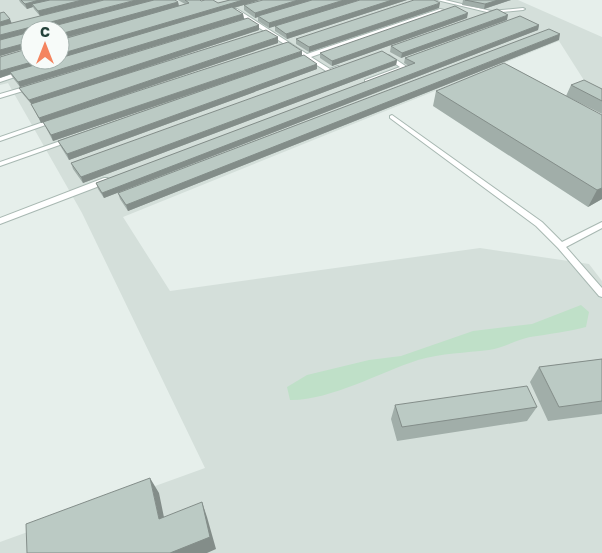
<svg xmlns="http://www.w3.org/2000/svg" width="602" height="553" font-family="'Golos Text',sans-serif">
<rect width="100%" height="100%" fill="#e6efeb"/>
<path fill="#d4dfda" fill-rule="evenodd" d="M0,0H518L602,37V100L594,96L559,41L123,217L170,291L480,248L589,264L602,281V553H0V542L205,468L82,213L8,83L0,85ZM30,30H60V60H30Z"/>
<path fill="#bfe0c8" d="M581,305L589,312L586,327C567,332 549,334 530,337C516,340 503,348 489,350C465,353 442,353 418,360C381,372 329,401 290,400L287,387L307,375L369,360L401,356L473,331L532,324Z"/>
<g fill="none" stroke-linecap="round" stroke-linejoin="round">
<defs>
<path id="service" d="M437,0H445L491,11L523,8L525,9L523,10L491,13Z
M233,9H237L307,54L440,9L444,10L311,57L330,69L338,66L341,68L329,73L306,58H303V56L233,11Z
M385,55H389L407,67L369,82H365V80L400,67L385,57Z
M22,71L24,72V74L0,82V78Z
M31,85L34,87L33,88L0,98V94Z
M392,115L542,222L562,242L602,222V228L566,247L602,288V297L599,296L558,248L536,226L390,118V116Z
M55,118L58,120L57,121L0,141V137Z
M69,138L71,139V141L0,166V162Z
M104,178H107L111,180L110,182L0,224V218Z"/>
</defs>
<use href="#service" stroke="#a8b8b2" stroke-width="2"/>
<use href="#service" fill="#fff" fill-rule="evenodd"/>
</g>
<path fill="#a1aea9" d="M19,0H103L40,16L34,9L33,7L27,9L20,2Z
M178,0H200L201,1L218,3L230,0H260L234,8L243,14L244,19L20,87L13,78L0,57L60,60V30L30,47L0,56V13L11,23L178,2L179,6L185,4Z
M407,0L287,39L275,31V26L318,13L269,28L258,21V17L255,18L244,10V5Z
M463,0H511L484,9L462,5Z
M439,8L309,52L296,44V39Z
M467,18L332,66L320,58V53Z
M507,20L401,58L390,52L391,46Z
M259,25V30L114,78L278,37V43L41,123L32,105L22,93L19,88Z
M539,25L538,30L104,198L98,189L96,183L409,66L404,63L405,58Z
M559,40L128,211L120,199L118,193Z
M302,56L317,64V69L69,160L61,147L58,141L234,79L53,141L43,122Z
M397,60L396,65L83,183L73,169L71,163Z
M571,85L602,89V114L566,96Z
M436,91L602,115V199L588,207L433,106Z
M602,359V414L548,421L530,382L539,367Z
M395,405L537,407L527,421L397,441L391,419Z"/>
<path fill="#838d89" d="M39,0H59L32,4L33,7L27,9L25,4Z
M82,0H103L40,16L38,11Z
M136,0H156L40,30H30V33L0,40V35Z
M243,0H260L60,60V54Z
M298,0H315L258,16V17L255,18V13Z
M344,0H360L269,28V23Z
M392,0H407L287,39L286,34Z
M498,0H511L484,9L485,4Z
M178,2L179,7L60,39V34Z
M440,3L439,8L309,52V47Z
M468,13L467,18L332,66V61Z
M243,14L244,19L20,87L18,82Z
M508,15L507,20L401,58L402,53Z
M10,19L12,24L0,27V22Z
M259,25V30L32,105L29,100Z
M539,25L538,30L104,198L102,193Z
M560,34L559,40L128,211L126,205Z
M278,37V43L41,123L39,118Z
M30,42V47L0,56V50Z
M302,51V56L53,141L51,135Z
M39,60H59L10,72L11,74L0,78V71Z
M397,60L396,65L83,183L81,177Z
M317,64V69L69,160L67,154Z
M602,188V199L588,207L597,190Z
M150,478L159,493L167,532L159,519Z
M202,502L207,517L216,549L207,553H170Z"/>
<path fill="#bbcac4" stroke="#838d89" d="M21,0H39L25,4Z
M50,0H82L38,11L32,4Z
M104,0H136L0,35V26Z
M154,0H175L178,2L60,34V30H38Z
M185,0H200L201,1L205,0H213L218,3L230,0H243L60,54V40L189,3Z
M263,0H298L255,13L244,5Z
M312,0H344L269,23L258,16Z
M360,0H392L286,34L275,26Z
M414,0H434L440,3L309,47L296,39Z
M465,0H498L485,4Z
M455,6L468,13L332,61L320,53Z
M232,7L243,14L18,82L10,72L52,60H60V58Z
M497,9L508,15L402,53L391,46Z
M4,12L10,19L0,22V13Z
M520,16L539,25L102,193L96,183L415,63L405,58Z
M248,18L259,25L29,100L19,88Z
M549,29L560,34L126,205L118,193Z
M266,30L278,37L39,118L31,104Z
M30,32V42L0,50V40Z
M288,42L302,51L51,135L43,122Z
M30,48V60H39L0,71V57Z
M382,51L397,60L81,177L71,163Z
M304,55L317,64L67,154L58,141Z
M504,63L602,115V188L597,190L436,91Z
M584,80L602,89V101L571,85Z
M602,359V401L559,407L539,367Z
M527,386L537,407L402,427L395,405Z
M150,478L159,519L202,502L210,537L170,553H27L26,524Z"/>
<g transform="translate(45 45)"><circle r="24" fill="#f7fbf9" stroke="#a3b1ad"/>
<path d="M0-4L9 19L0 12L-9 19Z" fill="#f4845f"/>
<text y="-8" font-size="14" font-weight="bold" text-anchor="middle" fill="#24423a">С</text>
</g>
</svg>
